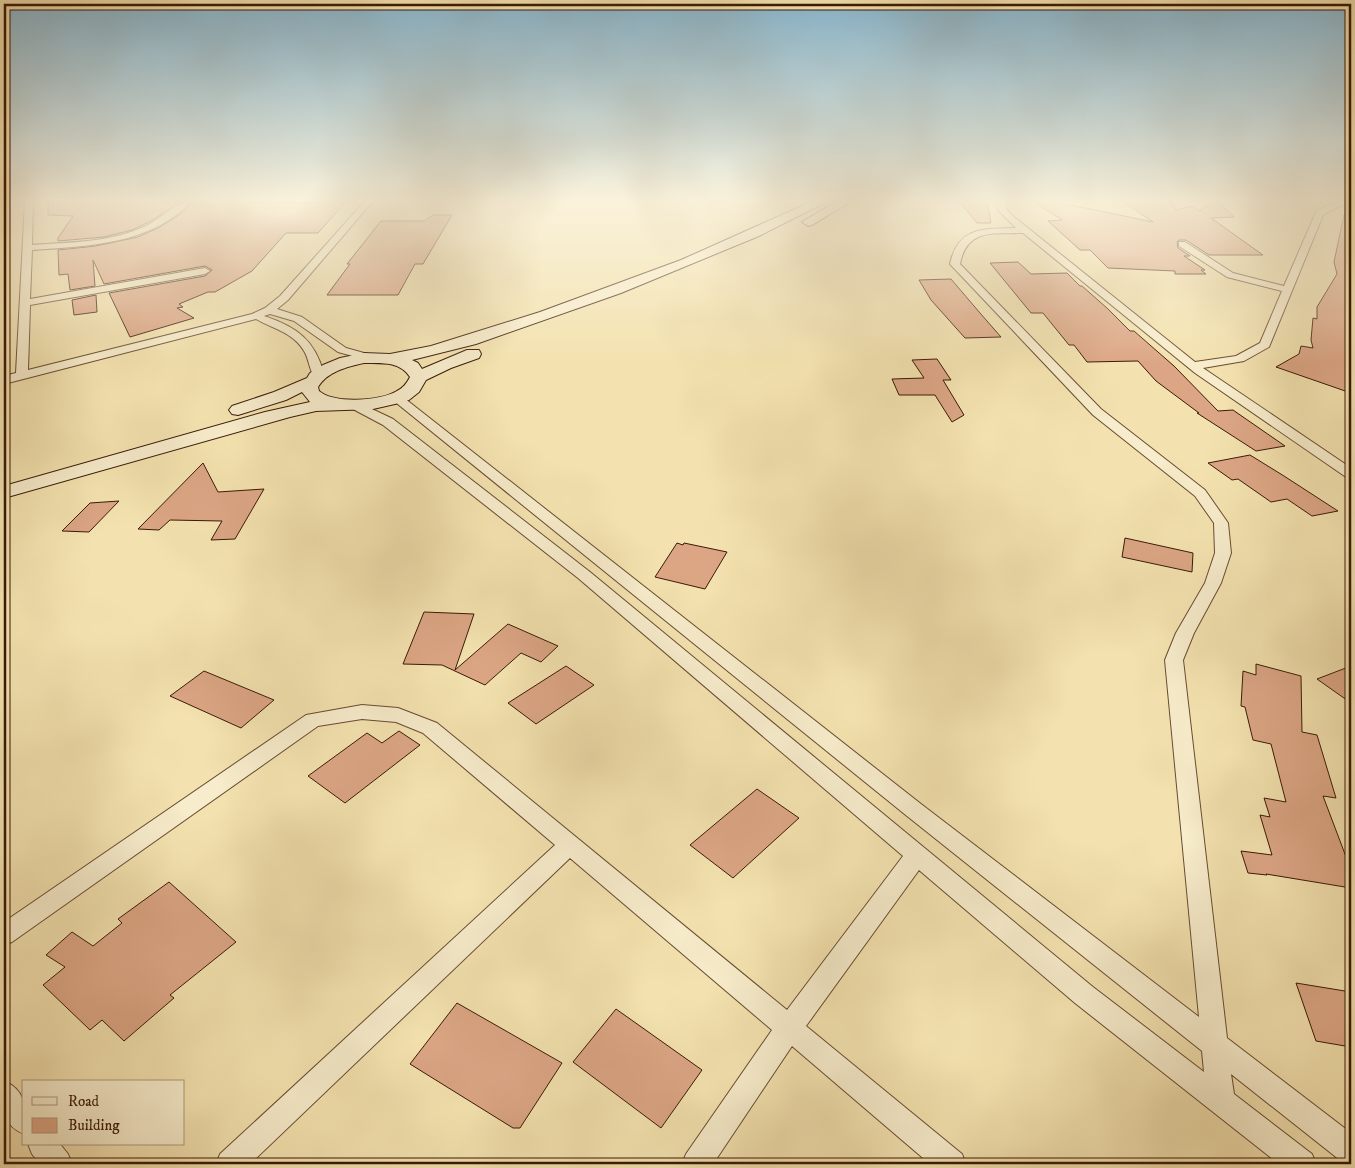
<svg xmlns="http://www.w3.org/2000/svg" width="1355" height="1168" font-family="'IM FELL DW Pica',serif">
<rect width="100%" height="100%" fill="#f3e2af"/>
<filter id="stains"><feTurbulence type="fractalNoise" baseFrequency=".004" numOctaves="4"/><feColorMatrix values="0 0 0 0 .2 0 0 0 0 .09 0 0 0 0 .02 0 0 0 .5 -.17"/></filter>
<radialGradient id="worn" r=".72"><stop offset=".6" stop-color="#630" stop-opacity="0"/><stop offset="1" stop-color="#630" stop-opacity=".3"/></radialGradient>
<path fill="#dca685" stroke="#3a1907" d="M48,201H183L151,221L132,230L104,237L58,241V238L73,216L48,215Z
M194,201L308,203L344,201L342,204H344L318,233H286L252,271L215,292H208L179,304L183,307L177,308L194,318L130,337L109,293L205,276L212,270L205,266L104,284L93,260L95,286L70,290L68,274L59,275L58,250L96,246L138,237L158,228L176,217Z
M959,201H987L991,223H977Z
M1033,201H1052L1153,222L1122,201H1171L1176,210L1192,206L1200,211L1212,202L1220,203L1234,217L1211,218L1263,255H1209L1186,240H1179L1177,242L1178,248L1190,256H1184L1205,270H1201L1206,274H1175V271L1108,268L1090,250H1080L1048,221L1062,220Z
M433,215H452L423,264H415L398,295H327L350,264H347L381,221H424Z
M1344,215L1351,216V393L1276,367L1299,354L1301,346L1313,348L1311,340L1313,318L1317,319V307L1337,274L1334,262Z
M1018,262L1031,274L1067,273L1080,286H1082L1108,309L1130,331H1134L1174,366L1218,411L1233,410L1285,446L1256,451L1197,413H1199L1156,381L1138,361L1087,362L1074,345H1069L1043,313H1031L990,263Z
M951,279L980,313L1001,337L965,338L931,300L919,280Z
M96,295L97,312L74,315L72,300Z
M937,359L951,380H943L964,415L952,422L935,395H899L892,379L924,378L912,360Z
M1250,455L1284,476L1338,511L1312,516L1287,499L1271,502L1238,479L1232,480L1208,463Z
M203,463L218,492L264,489L235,539L211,540L222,521L170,520L159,530L138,529Z
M119,501L89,532L62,531L90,503Z
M1125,538L1193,553L1192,572L1122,557Z
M677,543L683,545L684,543L727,552L705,589L655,577Z
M424,612L474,614L455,670L508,624L558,646L541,662L521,653L485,685L442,665L403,664Z
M1256,664L1301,676L1302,732L1317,735L1336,798L1323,796L1351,870V888L1266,874L1267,875L1248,873L1241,851L1272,855L1260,815L1270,817L1264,798L1286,802L1271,744L1253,740L1245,707L1241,706L1243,671L1256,675Z
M566,666L594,685L536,724L508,703Z
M1351,666V703L1317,679Z
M204,671L274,700L241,728L170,696Z
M399,731L420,745L345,803L308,776L367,733L382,743Z
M757,789L799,818L733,878L690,845Z
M169,882L236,942L170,995L174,998L124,1041L102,1020L90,1030L43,985L65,967L46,955L72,932L93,946L122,923L118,919Z
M1296,983L1351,992V1047L1316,1041Z
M457,1003L562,1063L520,1128H513L410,1064Z
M616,1009L702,1070L661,1128L573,1062Z"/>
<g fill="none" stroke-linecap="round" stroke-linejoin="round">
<defs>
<path id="street" d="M25,201H33L32,245C70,242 110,243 146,226C161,219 175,201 192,201C150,245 88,246 32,250L30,299L205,268L210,271L205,274L30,305L28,370L252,314L265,308L280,296L365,201H373L288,300L277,309L302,317L346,348L375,356L377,358L371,361L338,352L294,321L270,314L264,316C297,327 315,340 324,374L322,376H314C309,369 309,359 304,351C293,332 273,329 256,319L4,384V376L16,373Z
M999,201H1007L1006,209L1014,217L1195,362L1236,356L1260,343L1282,291L1227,277L1179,246V242H1185L1233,273L1284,286L1316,212C1326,206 1340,199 1351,202L1331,210L1323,215L1269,347L1244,361L1203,368L1351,468V478L1346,477L1195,373L1023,233C993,234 967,228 960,264L1101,409L1205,490L1228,523L1231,553L1221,583L1194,633L1183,660L1227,1038L1351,1133V1164L1341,1161L1231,1074L1234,1094L1312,1154L1316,1164H1279L1075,1003L919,870L806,1026L962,1154L966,1164H930L792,1046L713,1164H682L686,1154L772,1030L570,858L250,1164H216L220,1154L555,845L423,733L396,722L362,719L318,726L12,942L4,945V922L306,715L362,705L398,708L437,723L787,1010L903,856L578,578L383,425L351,408L349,405L351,402L355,401L393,419L590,572L1093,987L1204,1072L1202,1051L907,816L389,397L391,394H399L921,804L1199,1017L1165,660L1176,633L1205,583L1215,553L1214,523L1195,496L1093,415L950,264C958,226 984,229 1016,228L998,210Z
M4,1081C29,1092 24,1110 24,1134C0,1124 3,1104 4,1081Z
M28,1144H60L68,1154L72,1164H40L32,1154Z"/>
<path id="secondary" d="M813,201H828L759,236L621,293L476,344L412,360L418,363L422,369L467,350H479L481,354L479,358L451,368L426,380L419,392L409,400L395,404L373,409L316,411L290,417L4,498V486L265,412L310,402L302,392L286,400L238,415L232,414L229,410L232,406L274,392L307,378L310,373L323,365L340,358L364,353L390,354L431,346L540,312L681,260ZM364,363C381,363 400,361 410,377C407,383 403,388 397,391C380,401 334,404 319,391L318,387C328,371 347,367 364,363Z
M837,201H852L812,225L808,226L802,222Z"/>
</defs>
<use href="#street" stroke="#684b31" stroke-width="2"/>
<use href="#secondary" stroke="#3a1907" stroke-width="2"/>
<use href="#street" fill="#f7eccb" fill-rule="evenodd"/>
<use href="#secondary" fill="#f7eccb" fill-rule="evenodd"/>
</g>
<linearGradient id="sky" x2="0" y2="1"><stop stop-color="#89b8d1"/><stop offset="0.55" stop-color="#faf2db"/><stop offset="1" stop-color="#faf2db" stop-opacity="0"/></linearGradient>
<rect width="1355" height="364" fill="url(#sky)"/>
<rect width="1355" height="1168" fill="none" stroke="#f3e2af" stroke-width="20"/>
<rect x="5" y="5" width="1345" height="1158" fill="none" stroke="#3a1907" stroke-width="2.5"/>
<rect x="10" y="10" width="1335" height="1148" fill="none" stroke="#3a1907"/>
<rect x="22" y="1080" width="162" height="65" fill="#f7eccb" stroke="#ab987d"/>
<rect x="32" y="1097" width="25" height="8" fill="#f7eccb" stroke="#ab987d"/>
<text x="68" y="1106" font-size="15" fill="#3a1907">Road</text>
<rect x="32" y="1118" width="25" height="15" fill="#dca685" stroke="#ab987d"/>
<text x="68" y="1130" font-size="15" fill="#3a1907">Building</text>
<rect width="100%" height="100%" filter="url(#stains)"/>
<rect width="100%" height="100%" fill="url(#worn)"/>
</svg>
